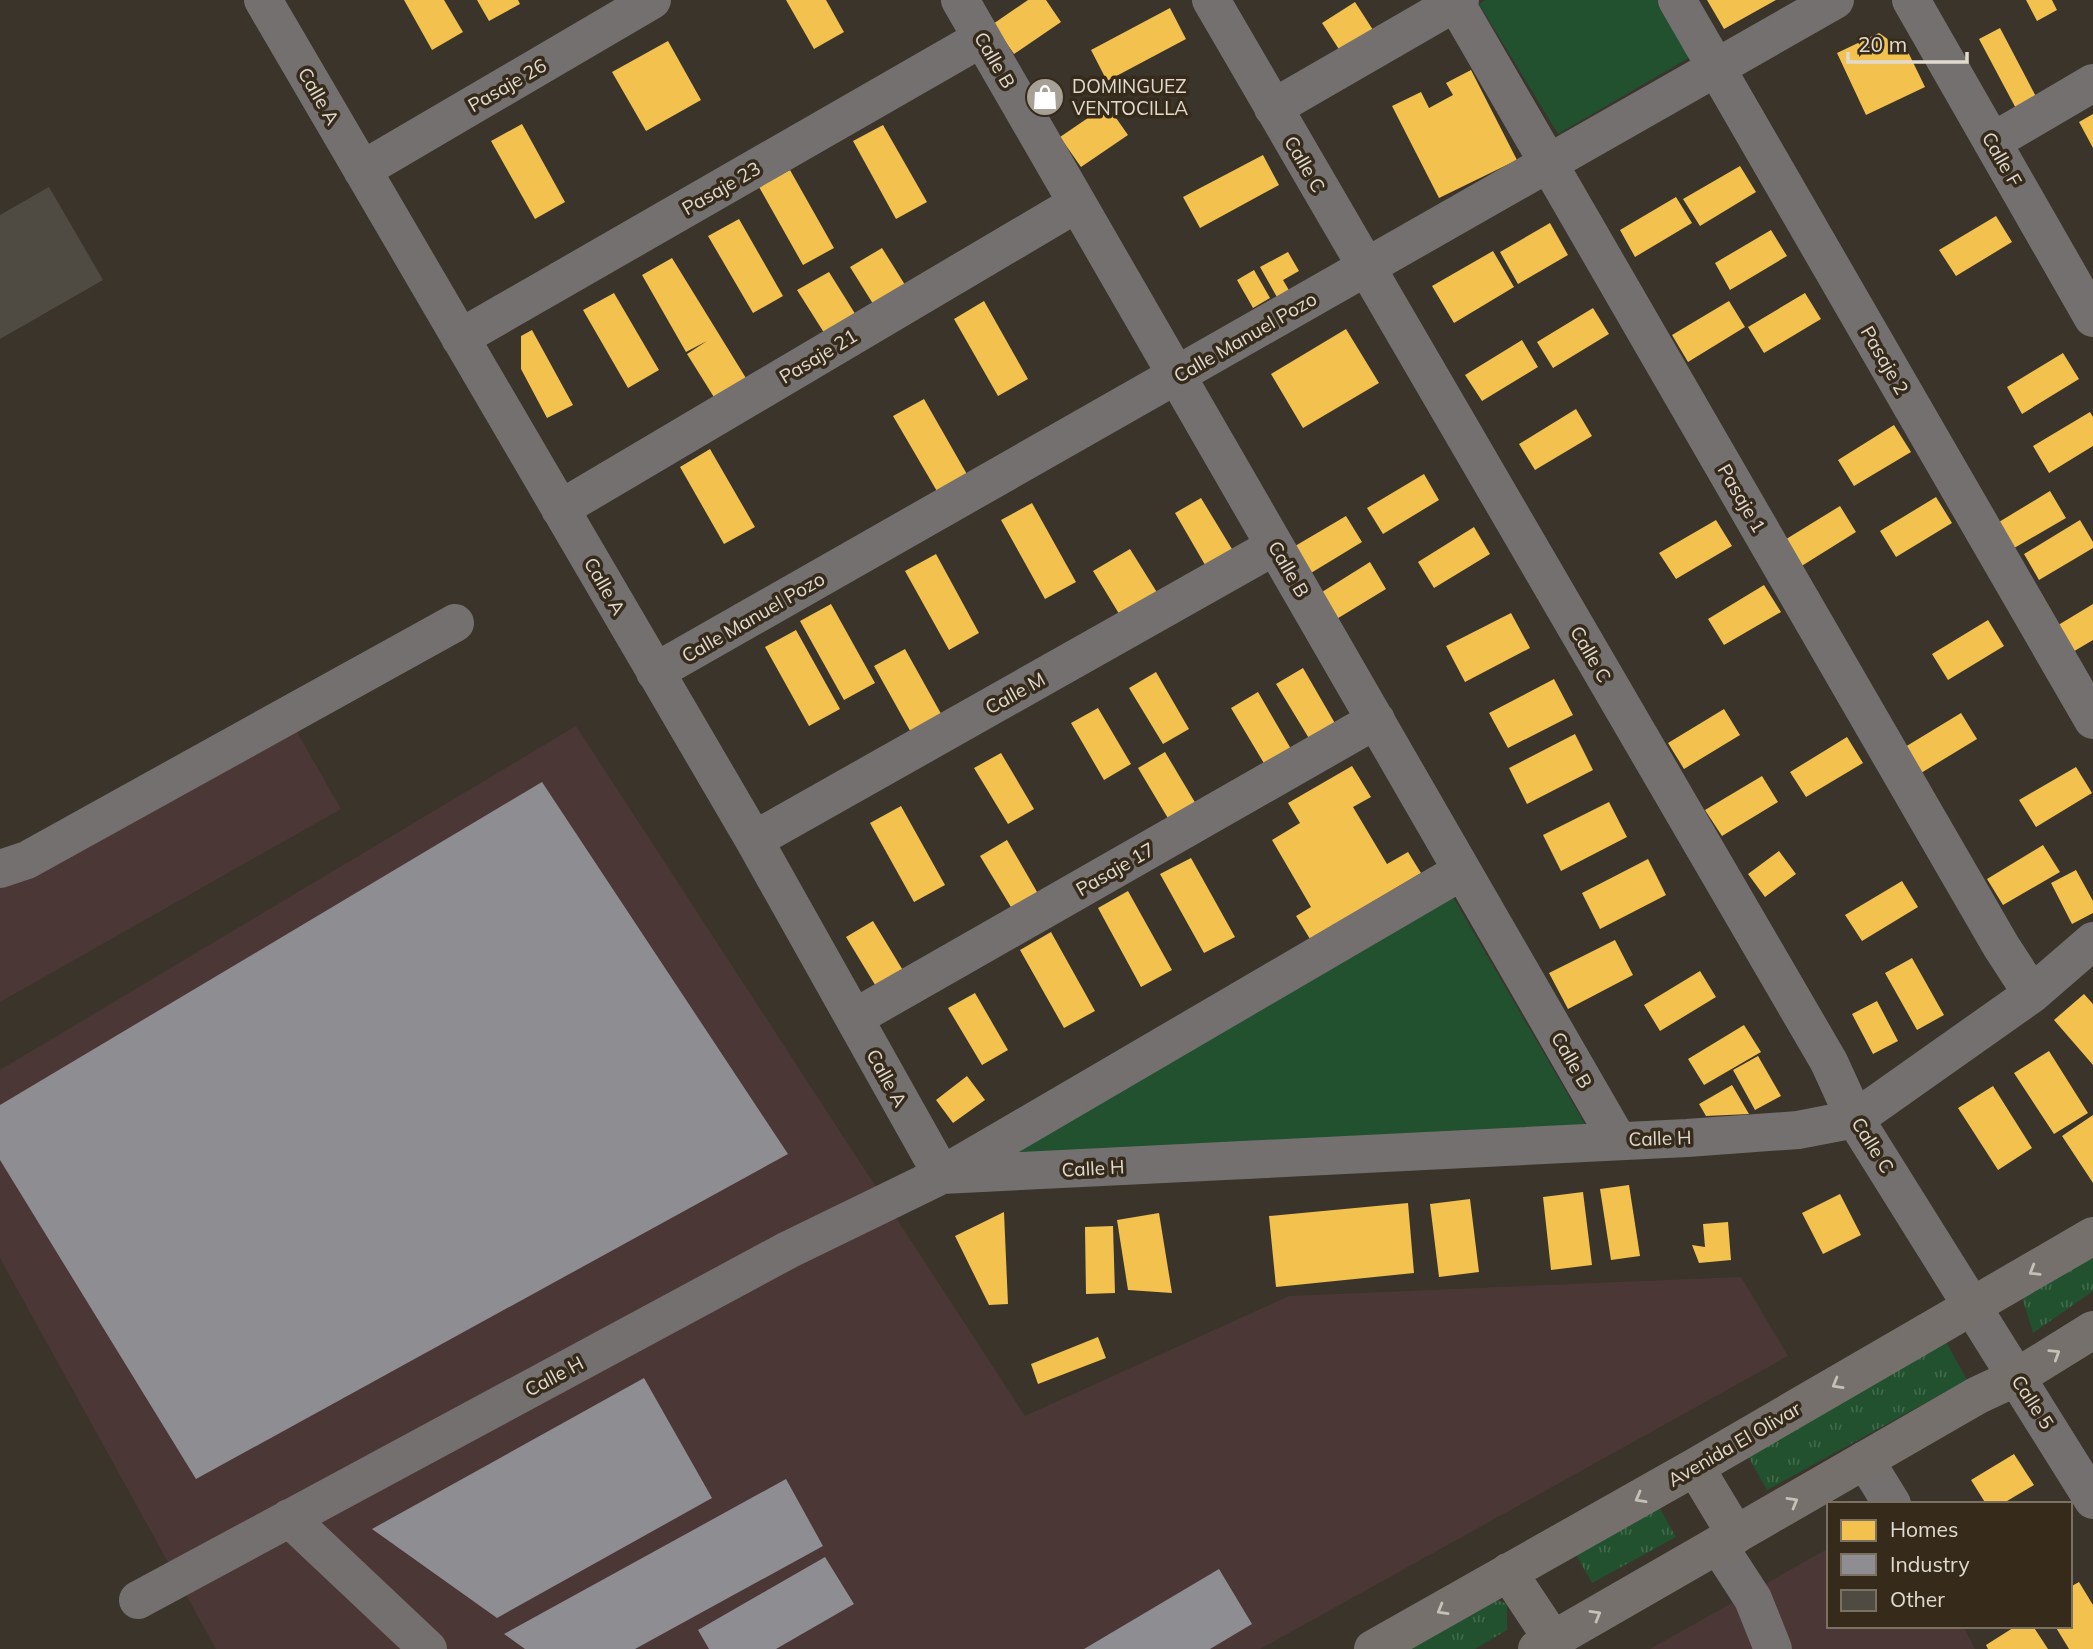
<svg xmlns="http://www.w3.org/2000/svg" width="2093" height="1649" font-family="Mulish,sans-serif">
<defs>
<pattern id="grass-tufts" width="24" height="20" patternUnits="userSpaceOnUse" patternTransform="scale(1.75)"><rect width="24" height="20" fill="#21512e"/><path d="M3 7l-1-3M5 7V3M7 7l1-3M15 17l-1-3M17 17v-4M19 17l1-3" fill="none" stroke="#41694b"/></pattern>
</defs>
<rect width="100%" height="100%" fill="#3a342b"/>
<path fill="#4b3836" d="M290,720L341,809L0,1002V884Z
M576,726L1025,1416L1289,1296L1741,1277L1788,1356L1260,1649H216L0,1258V1070Z
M1829,1548V1626H1963L1975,1649H1650Z"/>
<path fill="url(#grass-tufts)" d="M2093,1237V1291L2033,1333L2021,1294Z
M1945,1340L1967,1380L1767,1490L1745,1451Z
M1658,1505L1676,1537L1592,1583L1574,1551Z
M1480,1593L1507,1604V1630L1475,1649H1396Z"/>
<path fill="#21512e" d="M1485,0H1667L1699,52L1558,134L1479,4Z
M1449,890L1585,1124L1578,1131L978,1161Z"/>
<path fill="#f2c14e" d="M404,0H444L463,32L432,50Z
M477,0H518L520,4L489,21Z
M786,0H826L844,32L814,49Z
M1028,0H1046L1061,22L1014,54L993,24Z
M1707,0H1776L1724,29Z
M2026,0H2052L2057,10L2037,21Z
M1355,2L1375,33L1342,54L1322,23Z
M1170,8L1186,39L1107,81L1091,50Z
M2000,28L2041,106L2020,116L1979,39Z
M1879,33L1909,54L1925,87L1866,115L1837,53Z
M668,41L701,100L646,131L612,72Z
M1471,70L1517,160L1439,198L1392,106L1421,92L1429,108L1453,95L1446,83Z
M1107,105L1128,135L1081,167L1060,137Z
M2093,114V148L2079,122Z
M522,124L565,202L535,219L491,141Z
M883,125L927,202L896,219L853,141Z
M1263,155L1279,185L1200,228L1183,197Z
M1740,166L1756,192L1700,226L1683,199Z
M790,170L834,248L803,265L759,187Z
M1676,197L1692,223L1635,257L1620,230Z
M1996,216L2012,242L1956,276L1939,250Z
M739,219L783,296L753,313L708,236Z
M1550,223L1568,255L1518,284L1500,252Z
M1771,230L1787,256L1730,290L1715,263Z
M882,248L912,296L880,315L850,267Z
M1493,251L1514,287L1454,323L1432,286Z
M1288,252L1299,271L1283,280L1290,292L1278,299L1260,267Z
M672,258L749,383L717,402L687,354L707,341L686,352L642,275Z
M1254,270L1270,298L1253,308L1237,280Z
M829,272L859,320L828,339L797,290Z
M614,293L659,370L628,388L583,310Z
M1805,293L1821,319L1764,353L1748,327Z
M984,301L1028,379L998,396L954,319Z
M1729,301L1745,327L1688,362L1672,335Z
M1593,308L1609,334L1553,368L1537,342Z
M1346,329L1379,383L1303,428L1271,374Z
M532,330L573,405L547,418L521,369V336Z
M1522,340L1538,367L1482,401L1465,375Z
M2063,353L2079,379L2022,414L2007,387Z
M924,399L968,476L938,493L893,416Z
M1576,409L1592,436L1535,470L1519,444Z
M2090,412L2093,417V446L2049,473L2033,446Z
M1894,425L1911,452L1854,486L1838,460Z
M710,449L755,527L724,544L680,467Z
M1424,474L1439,500L1383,534L1367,508Z
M2050,491L2066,518L2009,551L1994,525Z
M1936,497L1952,523L1896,557L1880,531Z
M1201,498L1235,554L1208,570L1175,513Z
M1032,503L1076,582L1045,599L1001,520Z
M1840,506L1856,532L1800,567L1783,541Z
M1346,516L1362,542L1306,576L1290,549Z
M1716,520L1732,546L1676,579L1659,553Z
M2080,520L2093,542V548L2039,580L2024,554Z
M1474,527L1490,554L1434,588L1418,562Z
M1130,549L1158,594L1121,617L1093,571Z
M936,554L979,633L949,650L905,571Z
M1370,562L1386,589L1330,623L1314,597Z
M1764,585L1781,612L1724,645L1708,619Z
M831,604L875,683L844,700L800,621Z
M2093,604V640L2066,656L2050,630Z
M1511,613L1530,648L1465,682L1446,646Z
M1988,620L2004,646L1948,680L1932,654Z
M796,630L840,709L809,726L765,647Z
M905,649L949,728L918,745L874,666Z
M1303,668L1336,725L1310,740L1276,684Z
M1156,672L1189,729L1163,744L1129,688Z
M1554,679L1573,715L1508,748L1489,713Z
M1258,692L1291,749L1265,765L1231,708Z
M1098,708L1131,764L1104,780L1071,723Z
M1724,709L1740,735L1684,769L1668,743Z
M1961,713L1977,739L1921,773L1905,747Z
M1575,734L1593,770L1527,804L1509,768Z
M1847,737L1863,763L1806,797L1790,772Z
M1165,752L1199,809L1172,825L1138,768Z
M1001,753L1034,809L1008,824L974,768Z
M1352,766L1371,797L1353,807L1387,864L1408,852L1421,873L1310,939L1296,916L1311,907L1272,840L1300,823L1288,803Z
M2076,767L2092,793L2036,827L2019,800Z
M1762,776L1778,802L1722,836L1705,810Z
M1609,802L1627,837L1561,871L1543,835Z
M901,806L945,885L914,902L870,823Z
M1007,840L1040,897L1014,912L980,856Z
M2043,845L2060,872L2003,905L1987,879Z
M1779,851L1796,874L1765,897L1748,874Z
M1191,858L1235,937L1204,953L1160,874Z
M1648,859L1666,895L1600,929L1582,893Z
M2076,870L2093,901V913L2072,924L2051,883Z
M1902,881L1918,907L1862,941L1845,915Z
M1128,891L1172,970L1141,987L1098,908Z
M873,921L907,977L880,993L846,937Z
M1051,932L1095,1011L1064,1028L1020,950Z
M1615,940L1633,975L1568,1009L1549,973Z
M1912,958L1944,1015L1917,1030L1885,973Z
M1700,971L1716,997L1660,1031L1644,1005Z
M975,993L1008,1050L982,1065L948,1008Z
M2084,994L2093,1004V1065L2054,1020Z
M1877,1001L1898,1041L1873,1054L1852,1014Z
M1744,1025L1761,1052L1704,1085L1688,1059Z
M2049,1051L2088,1113L2054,1134L2014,1073Z
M1758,1056L1781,1096L1755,1110L1733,1070Z
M967,1076L985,1100L953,1123L936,1100Z
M1732,1085L1749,1114L1706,1116L1699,1104Z
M1993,1086L2032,1148L1998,1170L1958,1108Z
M2093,1115V1183L2062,1136Z
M1629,1185L1640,1256L1611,1260L1600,1189Z
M1583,1192L1592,1265L1551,1270L1543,1197Z
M1840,1194L1861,1235L1823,1254L1802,1213Z
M1470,1199L1479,1272L1439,1277L1430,1204Z
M1408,1203L1414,1273L1276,1287L1269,1216Z
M1004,1212L1008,1304L989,1305L955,1236Z
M1159,1213L1172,1293L1128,1290L1117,1220Z
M1728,1222L1731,1260L1699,1263L1692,1245L1705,1247L1703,1224Z
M1113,1226L1115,1293L1086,1294L1085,1227Z
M1098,1337L1106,1358L1038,1384L1031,1364Z
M2014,1454L2034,1485L2002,1504H1986L1971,1480Z
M2079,1582L2093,1605V1649H2069L2055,1626H2070V1587Z
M2016,1626H2033L2048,1649H1988L1986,1645Z"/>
<path fill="#8d8d92" d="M542,782L788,1154L196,1479L0,1160V1105Z
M644,1378L712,1498L497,1618L372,1529Z
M786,1479L823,1546L635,1649H525L504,1634Z
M825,1557L854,1604L776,1649H709L698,1630Z
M1219,1569L1252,1624L1210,1649H1084Z"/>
<path fill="#4f4b43" d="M49,187L103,280L0,339V215Z"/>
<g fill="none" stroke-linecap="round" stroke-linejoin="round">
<path stroke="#74706f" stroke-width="38" d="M263,0L754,840L942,1175
M960,0L1617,1139
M1211,0L1829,1062L1855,1119L2093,1500
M1454,0L2001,946L2032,994
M1677,0L2093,720
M1911,0L2093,318
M1273,108L1460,0
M1992,142L2093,83
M362,170L652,0
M460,338L982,38
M560,509L1076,204
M655,672L1835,0
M754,840L1275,546
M0,869L27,860L455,623
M854,1018L1376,720
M947,1172L1462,871
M1865,1460L1892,1504
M289,1518L428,1649
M1718,1545L1753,1599L1773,1649
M138,1600L788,1250L942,1175L1687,1138L1798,1130L1855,1119L2032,994L2093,941"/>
<path stroke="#76706d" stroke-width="38" d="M1695,1467L1736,1535
M1508,1572L1553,1640
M1373,1649L1695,1467L2093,1236
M1537,1649L1978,1395L2017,1377L2093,1330"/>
</g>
<defs><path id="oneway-chevron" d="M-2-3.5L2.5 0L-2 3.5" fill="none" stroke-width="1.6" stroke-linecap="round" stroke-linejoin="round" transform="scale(1.75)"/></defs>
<g stroke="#c6c0b7">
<use href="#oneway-chevron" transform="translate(2034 1271) rotate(149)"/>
<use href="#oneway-chevron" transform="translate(2055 1354) rotate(-32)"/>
<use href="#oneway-chevron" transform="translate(1837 1384) rotate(150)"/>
<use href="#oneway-chevron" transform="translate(1640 1498) rotate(151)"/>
<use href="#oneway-chevron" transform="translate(1793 1502) rotate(-30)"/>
<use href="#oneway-chevron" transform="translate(1442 1610) rotate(150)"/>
<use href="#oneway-chevron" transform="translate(1596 1615) rotate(-30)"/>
</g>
<defs>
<symbol id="shop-disc" viewBox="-11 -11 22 22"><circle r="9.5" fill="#a7a096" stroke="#362b1b"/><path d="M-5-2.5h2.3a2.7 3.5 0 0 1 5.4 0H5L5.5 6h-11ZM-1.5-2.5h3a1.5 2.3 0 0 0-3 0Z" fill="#fff"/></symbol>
</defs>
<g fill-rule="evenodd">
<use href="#shop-disc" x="1023" y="75" width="44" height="44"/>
</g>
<g text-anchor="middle" stroke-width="7" stroke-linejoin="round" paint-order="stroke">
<g font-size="19" fill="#e1dad0" stroke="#362b1b">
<text transform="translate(995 60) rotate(60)" y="7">Calle B</text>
<text transform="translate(507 85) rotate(-30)" y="7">Pasaje 26</text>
<text transform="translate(319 96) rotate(60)" y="7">Calle A</text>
<text transform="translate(2002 159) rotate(60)" y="7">Calle F</text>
<text transform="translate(1305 164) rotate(60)" y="7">Calle C</text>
<text transform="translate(721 188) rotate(-30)" y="7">Pasaje 23</text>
<text transform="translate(1245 337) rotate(-30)" y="7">Calle Manuel Pozo</text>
<text transform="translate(818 356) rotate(-31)" y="7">Pasaje 21</text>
<text transform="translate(1885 360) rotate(60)" y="7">Pasaje 2</text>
<text transform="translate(1742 498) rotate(60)" y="7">Pasaje 1</text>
<text transform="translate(1289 569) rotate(60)" y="7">Calle B</text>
<text transform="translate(605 586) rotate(60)" y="7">Calle A</text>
<text transform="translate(753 617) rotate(-30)" y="7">Calle Manuel Pozo</text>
<text transform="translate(1591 654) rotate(60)" y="7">Calle C</text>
<text transform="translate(1015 693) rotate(-29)" y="7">Calle M</text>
<text transform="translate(1115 869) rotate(-30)" y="7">Pasaje 17</text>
<text transform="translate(1572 1060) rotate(60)" y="7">Calle B</text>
<text transform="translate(887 1078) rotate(61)" y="7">Calle A</text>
<text transform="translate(1660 1138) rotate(-2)" y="7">Calle H</text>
<text transform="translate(1873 1145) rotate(58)" y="7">Calle C</text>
<text transform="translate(1093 1168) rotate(-3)" y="7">Calle H</text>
<text transform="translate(554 1376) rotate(-28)" y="7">Calle H</text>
<text transform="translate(2033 1402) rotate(57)" y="7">Calle 5</text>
<text transform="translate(1734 1444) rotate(-30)" y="7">Avenida El Olivar</text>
</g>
<g font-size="19" fill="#e1dad0" stroke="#362b1b" text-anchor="start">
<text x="1072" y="93">DOMINGUEZ<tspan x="1072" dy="22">VENTOCILLA</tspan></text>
</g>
</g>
<rect x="1827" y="1502" width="245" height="126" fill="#362b1b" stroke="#7a7163" stroke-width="2"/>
<rect x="1841" y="1520" width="35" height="21" fill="#f2c14e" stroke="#7a7163" stroke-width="2"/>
<text x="1890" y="1537" font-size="21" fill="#e1dad0">Homes</text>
<rect x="1841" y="1554" width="35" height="21" fill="#8d8d92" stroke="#7a7163" stroke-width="2"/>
<text x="1890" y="1572" font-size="21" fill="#e1dad0">Industry</text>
<rect x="1841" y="1590" width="35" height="21" fill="#4f4b43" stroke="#7a7163" stroke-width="2"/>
<text x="1890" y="1607" font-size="21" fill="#e1dad0">Other</text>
<path d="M1848 52v10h119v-10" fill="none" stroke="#e1dad0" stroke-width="3.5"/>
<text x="1858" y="52" font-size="21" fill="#e1dad0" stroke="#362b1b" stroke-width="5" paint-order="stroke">20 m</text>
</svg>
